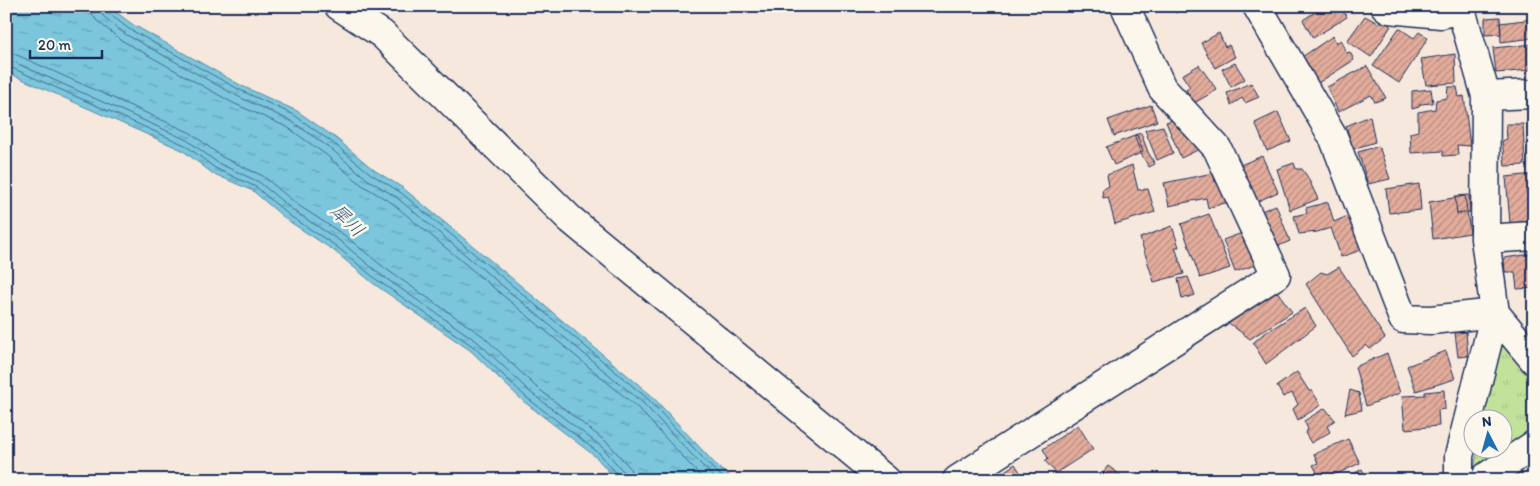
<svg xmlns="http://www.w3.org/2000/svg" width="1540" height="486" font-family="Itim,'Klee One',sans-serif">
<defs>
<pattern id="park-tufts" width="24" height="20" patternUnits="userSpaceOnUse" patternTransform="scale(1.25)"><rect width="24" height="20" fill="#c2e29b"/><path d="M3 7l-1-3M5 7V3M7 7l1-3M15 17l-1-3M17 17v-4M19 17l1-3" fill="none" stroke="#a6c288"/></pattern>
<pattern id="water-ripples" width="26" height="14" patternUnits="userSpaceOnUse" patternTransform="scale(1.25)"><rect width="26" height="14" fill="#7cc6dc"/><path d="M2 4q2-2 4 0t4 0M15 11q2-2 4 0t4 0" fill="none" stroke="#65a1b6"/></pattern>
<pattern id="building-hatch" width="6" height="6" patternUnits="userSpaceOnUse" patternTransform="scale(1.25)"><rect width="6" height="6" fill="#e3ac9b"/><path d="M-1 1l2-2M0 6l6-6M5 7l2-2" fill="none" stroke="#b78c82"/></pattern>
</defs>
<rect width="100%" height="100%" fill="#f6e8dc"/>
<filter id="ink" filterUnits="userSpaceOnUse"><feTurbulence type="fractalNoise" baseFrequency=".02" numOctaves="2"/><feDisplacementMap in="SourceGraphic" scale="10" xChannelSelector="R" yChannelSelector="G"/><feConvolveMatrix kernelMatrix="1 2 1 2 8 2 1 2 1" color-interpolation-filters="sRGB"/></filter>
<g filter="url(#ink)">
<path fill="url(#park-tufts)" stroke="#6e887c" d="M1500,339L1534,385V431L1473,473L1478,449L1502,448V418H1484Z"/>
<path fill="url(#water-ripples)" stroke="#558aaa" d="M6,6H108L132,24L242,86L297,111L337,139L374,170L403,188L508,275L651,395L719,468L735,480H616L596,457L523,401L471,351L374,284L333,250L287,220L253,191L212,173L182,150L6,72Z"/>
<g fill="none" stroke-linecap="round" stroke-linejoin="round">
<path stroke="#426b90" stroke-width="1" d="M92,6V13L96,20L121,40L233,103L287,127L325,154L362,185L392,203L638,408L704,480
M99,6L103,16L125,34L237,96L291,121L330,148L367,179L396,197L643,403L716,480
M105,6L107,12L129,29L240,90L294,115L333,143L371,174L400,192L647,398L716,472L727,480
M6,53L17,55L191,133L222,157L263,176L298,205L344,235L386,269L483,336L535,386L609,444L630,468L633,480
M6,61L14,62L187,140L218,163L259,182L294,211L340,241L381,275L478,342L530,392L603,448L623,471L626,480
M6,67L12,68L185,145L215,168L256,187L290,216L336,246L377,280L474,347L526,397L599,453L618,475L619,480"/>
</g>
<path fill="url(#building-hatch)" stroke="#1b2f5e" d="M1171,6H1185L1176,13Z
M1324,6H1340L1347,17L1313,38L1303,20Z
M1365,16L1378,23L1382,18L1391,26L1371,57L1347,41Z
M1500,17L1501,34L1485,35V18Z
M1533,19L1534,38L1501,42L1500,23Z
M1399,28L1414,38L1419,32L1428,38L1399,83L1373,66Z
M1219,33L1225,47L1229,45L1235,57L1215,68L1201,43Z
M1333,36L1336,43L1341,40L1346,53L1350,52L1354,60L1318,83L1302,57Z
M1534,44V65L1530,66V70L1496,73L1493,48Z
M1455,54L1456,83L1426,85L1421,59Z
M1235,63L1245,79L1231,87L1222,69Z
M1199,65L1217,90L1194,103L1186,90L1190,87L1182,75Z
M1367,66L1386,98L1375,102L1371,95L1338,112L1327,87Z
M1251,83L1259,97L1245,103L1242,98L1231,105L1227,93Z
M1448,87H1457L1459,97L1464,96L1470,146L1457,145L1458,155L1443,156V151L1411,153L1410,133L1418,131V112L1435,109L1436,100L1447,98Z
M1431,89L1433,103L1420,104L1419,107L1412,109V91Z
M1151,105L1157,121L1114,136L1108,120Z
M1278,112L1291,141L1267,151L1255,123Z
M1534,115V164L1531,165L1529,116Z
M1370,116L1375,142L1353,149L1346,126Z
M1179,118L1204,147L1181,158L1166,122Z
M1506,124H1523L1525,165L1505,166L1502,141L1507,139Z
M1163,126L1173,153L1157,160L1145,130Z
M1141,133L1148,152L1155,164L1149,167L1141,154L1134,135Z
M1137,135L1143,152L1114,165L1106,147Z
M1379,146L1390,179L1368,184L1358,152Z
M1262,156L1278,192L1254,203L1238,166Z
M1294,163L1296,169H1302L1307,176L1318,199L1290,210L1277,169Z
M1132,165L1138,190L1148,189L1155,212L1115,224L1108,197L1103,198L1102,190L1109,186L1107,175Z
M1213,173L1215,182L1221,181L1228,202L1208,208L1206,198L1169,206L1164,183Z
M1534,174V221L1510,223L1506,177Z
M1419,184L1421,210L1389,213L1386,189Z
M1469,195L1470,212L1457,214L1455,196Z
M1465,196L1470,233L1433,239L1429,202Z
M1328,202L1334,222L1350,215L1364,249L1341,257L1331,228L1317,232L1299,234L1294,216L1307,213L1306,208Z
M1276,205L1290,241L1274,248L1259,212Z
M1209,214L1230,268L1200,278L1181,224Z
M1172,226L1179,247H1175L1184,274L1154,282L1140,238Z
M1245,232L1258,264L1235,272L1223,240Z
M1531,254V258H1534V288L1517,289L1515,272H1505L1504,258Z
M1339,267L1385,338L1370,349L1366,345L1352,356L1306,284L1321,272L1327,274Z
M1188,277L1195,295L1182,299L1178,279Z
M1274,287L1292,312L1250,339L1226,321Z
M1305,308L1316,326L1266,364L1253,343L1262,335Z
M1466,332L1468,356L1458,357L1455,333Z
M1446,351L1455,379L1416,391L1407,366Z
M1387,353L1400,393L1366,406L1355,367Z
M1297,372L1309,391H1312L1321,405L1298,420L1293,409L1298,404L1292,393L1283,397L1277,386Z
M1350,390L1359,393L1362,410L1345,414Z
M1444,390L1445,409L1438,410L1439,426L1405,429L1402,396L1425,395V392Z
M1325,408L1335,420L1327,426L1330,432L1311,443L1305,433L1308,429L1304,421Z
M1078,425L1093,449L1056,473L1045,461L1048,458L1043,449Z
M1348,439L1360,463L1326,479L1323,473L1318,474L1313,465L1318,463L1314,454Z
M1015,464L1025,480H1001L999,475Z
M1108,466L1126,479L1125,480H1113L1103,472Z
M1362,469L1367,480H1343Z"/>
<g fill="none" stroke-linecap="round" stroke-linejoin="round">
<defs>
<path id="minor" d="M339,6L382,34L570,219L886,480
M1257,6L1334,139L1403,319L1431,320L1495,313L1534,360
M1385,6L1389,9L1441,14L1462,8
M1486,96L1534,94
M1485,239L1534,236
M957,480L1276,275L1217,148L1162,88L1125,6
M1459,480V456L1495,313L1485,239L1486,96L1460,6
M1487,480L1486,477L1534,445"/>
</defs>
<use href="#minor" stroke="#1b2f5e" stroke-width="31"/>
<use href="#minor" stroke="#fbf7ec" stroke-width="28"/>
</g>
</g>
<g text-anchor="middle" stroke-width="5" stroke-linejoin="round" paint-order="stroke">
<g font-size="19" font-style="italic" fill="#33557e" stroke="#fbf7ec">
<text transform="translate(348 220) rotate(44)" y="7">犀川</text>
</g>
</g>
<rect width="1540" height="486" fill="none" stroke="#fbf7ec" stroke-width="25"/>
<rect x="12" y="12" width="1515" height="461" fill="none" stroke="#1b2f5e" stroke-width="2" filter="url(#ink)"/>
<g transform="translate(1488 434) rotate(354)"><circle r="24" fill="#fbf7ec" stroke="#a1a7b3"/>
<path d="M0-4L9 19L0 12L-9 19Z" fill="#1f6fb2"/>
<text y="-8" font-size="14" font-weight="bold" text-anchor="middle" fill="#1b2f5e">N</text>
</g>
<path d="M30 50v8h72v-8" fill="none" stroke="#1b2f5e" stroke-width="2.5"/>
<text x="38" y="50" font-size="15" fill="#1b2f5e" stroke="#fbf7ec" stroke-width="4" paint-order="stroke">20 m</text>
</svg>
